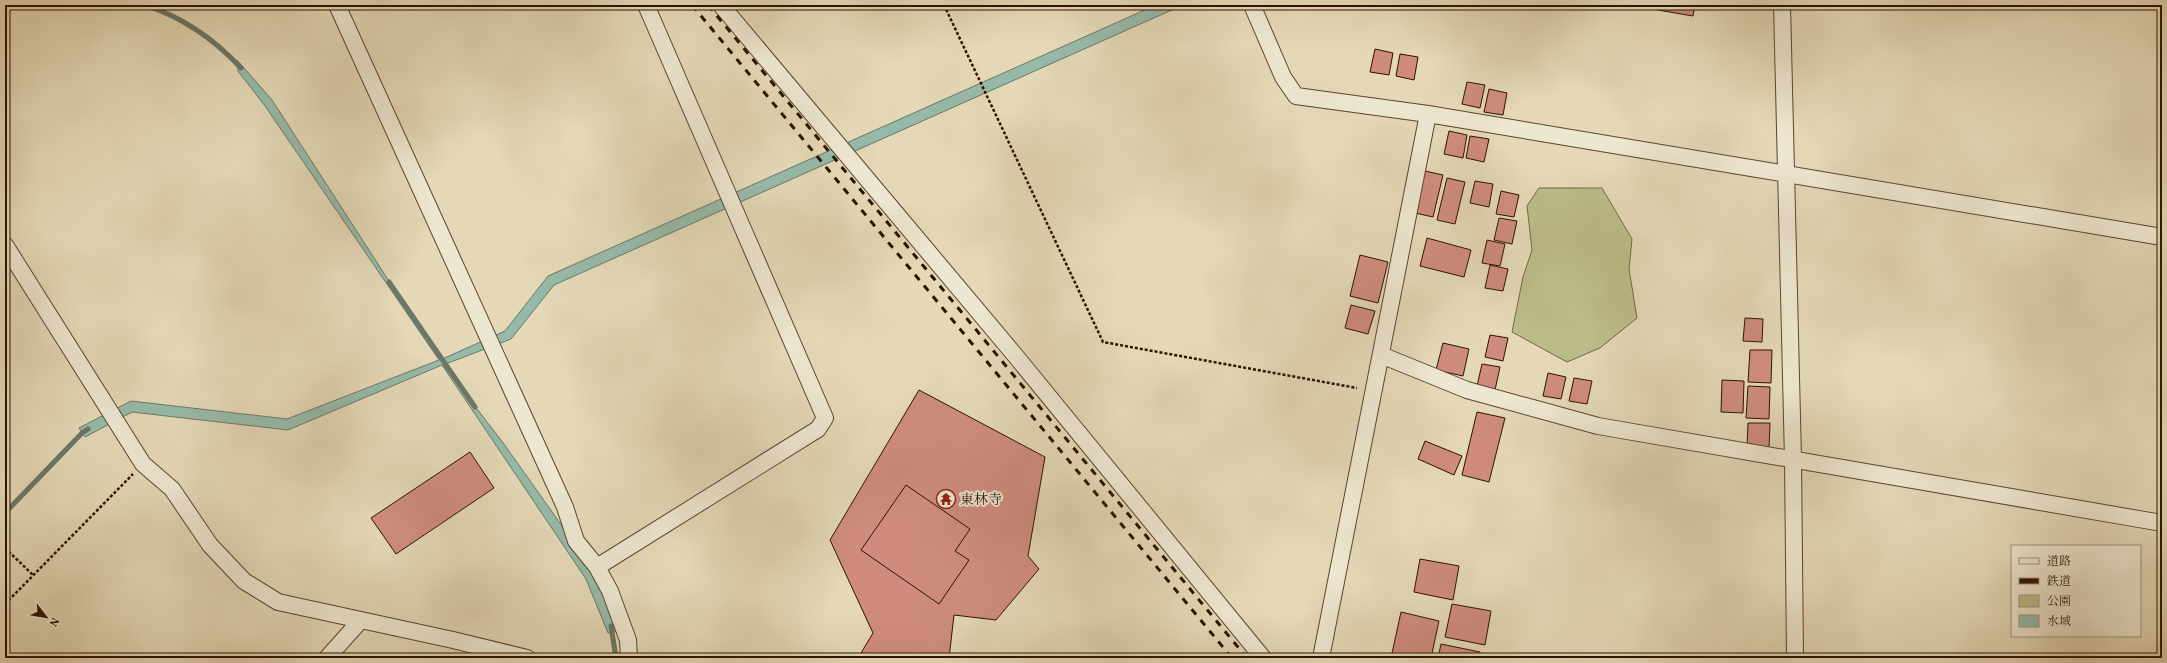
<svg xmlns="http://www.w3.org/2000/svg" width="2167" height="663" font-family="Vollkorn,'Noto Serif JP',serif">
<rect width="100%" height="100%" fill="#e4d8b6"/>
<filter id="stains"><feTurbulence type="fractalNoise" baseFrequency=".005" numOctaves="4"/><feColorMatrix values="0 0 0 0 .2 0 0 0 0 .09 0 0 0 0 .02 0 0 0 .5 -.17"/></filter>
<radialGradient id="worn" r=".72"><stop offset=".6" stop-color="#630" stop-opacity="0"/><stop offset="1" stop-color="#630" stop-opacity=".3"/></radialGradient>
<path fill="#bcbc88" stroke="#746744" d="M1539,188H1602L1632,239L1629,269L1637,318L1600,348L1567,362L1512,332L1523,277L1532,250L1527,206Z"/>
<path fill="#96baa9" stroke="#6c7765" d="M1156,5H1183L554,285L511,339L443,365L504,444L596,574L618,631L608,633L586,579L442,365L288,430L132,412L85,437L79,428L131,401L287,419L439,360L265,106L238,71L237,60L272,100L440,360L505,331L548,276Z"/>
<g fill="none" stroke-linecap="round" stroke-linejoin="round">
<path stroke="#6c7765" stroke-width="5" d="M145,5C182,17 215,40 241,68
M389,282L475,407
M5,513L82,433L88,429
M611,626L616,658"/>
</g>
<path fill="#cf8c7e" stroke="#2c1200" d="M1653,5H1695L1693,16L1652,9Z
M1375,49L1393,53L1389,75L1370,72Z
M1400,54L1418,57L1414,80L1396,76Z
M1467,82L1485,85L1480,108L1462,104Z
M1489,89L1507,93L1503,115L1484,112Z
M1449,131L1467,135L1463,158L1444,154Z
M1470,136L1489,139L1484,162L1466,158Z
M1425,171L1443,175L1433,217L1415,213Z
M1447,178L1465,182L1455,224L1437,220Z
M1475,181L1493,184L1489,207L1470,203Z
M1501,191L1519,195L1514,217L1496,214Z
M1499,218L1517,221L1512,244L1494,240Z
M1427,238L1471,250L1464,277L1420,266Z
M1487,240L1505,244L1500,266L1482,263Z
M1360,255L1388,262L1378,303L1350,296Z
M1490,265L1508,269L1503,291L1485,288Z
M1351,305L1375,311L1368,334L1345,328Z
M1745,318L1763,319L1762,342L1743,341Z
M1490,335L1508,338L1503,361L1485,357Z
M1443,343L1469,349L1463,376L1436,370Z
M1750,350H1772L1771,383L1748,382Z
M1482,364L1500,367L1495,390L1477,386Z
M1548,373L1566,377L1561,399L1543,396Z
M1574,378L1592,381L1587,404L1569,401Z
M1722,380L1744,381L1743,413L1721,412Z
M1748,386L1770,387L1769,419L1746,418Z
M919,390L1045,457L1028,556L1039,569L996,620L954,615L949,658H858L873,633L830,540Z
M1477,412L1505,418L1489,482L1462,475Z
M1748,423H1770L1769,448H1747Z
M1425,441L1462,456L1454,475L1418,459Z
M470,452L494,488L396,554L371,518Z
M906,485L970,529L955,551L969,560L939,604L861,550Z
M1420,559L1459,566L1453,600L1414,592Z
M1452,604L1491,611L1485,645L1445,637Z
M1401,612L1439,621L1431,658H1391Z
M1441,644L1480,652L1479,658H1438Z"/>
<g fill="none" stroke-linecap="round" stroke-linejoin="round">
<defs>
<path id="street" d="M337,5L565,507L576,541L597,567L610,591L628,640L629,658
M721,5L1014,354L1263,658
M1252,5L1283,77L1296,96L1428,114L2162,237
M1782,5L1793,459L1795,658
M5,245L143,464L172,489L210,545L244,581L278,602L453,640L527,658
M1381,355L1467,390L1598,426L2162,523
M597,567L818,429L825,418L646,5
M327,658L361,620
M1321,658L1428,114"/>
</defs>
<use href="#street" stroke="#5a442e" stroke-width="18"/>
<path stroke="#2c1200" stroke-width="2.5" stroke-dasharray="3 2" stroke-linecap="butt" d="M944,5L1103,342L1357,388
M5,548L33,575
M5,604L133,474"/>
<use href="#street" stroke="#ede6d0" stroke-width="16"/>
<path stroke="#2c1200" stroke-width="3" stroke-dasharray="7 7" stroke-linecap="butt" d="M692,5L1232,658
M708,5L1247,658"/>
</g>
<defs>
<symbol id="temple-ring" viewBox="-11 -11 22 22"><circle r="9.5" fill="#ede6d0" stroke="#8f2418" stroke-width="1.5"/><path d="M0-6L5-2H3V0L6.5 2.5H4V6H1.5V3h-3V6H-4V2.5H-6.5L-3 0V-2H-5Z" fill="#8f2418"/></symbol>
</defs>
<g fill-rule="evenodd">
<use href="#temple-ring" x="935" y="488" width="22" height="22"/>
</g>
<g text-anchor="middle" stroke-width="4" stroke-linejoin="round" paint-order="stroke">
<g font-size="14" fill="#2c1200" stroke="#ede6d0" text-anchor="start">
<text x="960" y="504">東林寺</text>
</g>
</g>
<rect width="2167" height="663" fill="none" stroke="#e4d8b6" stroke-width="20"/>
<rect x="6" y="6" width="2155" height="651" fill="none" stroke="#2c1200" stroke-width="2"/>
<rect x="10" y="10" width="2147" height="643" fill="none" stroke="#2c1200"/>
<rect x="2011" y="545" width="130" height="92" fill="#ede6d0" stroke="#a0917d"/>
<rect x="2019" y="558" width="20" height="6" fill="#ede6d0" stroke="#a0917d"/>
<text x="2047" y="565" font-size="12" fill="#2c1200">道路</text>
<rect x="2019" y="578" width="20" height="6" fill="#2c1200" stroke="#a0917d"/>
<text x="2047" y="585" font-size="12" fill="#2c1200">鉄道</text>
<rect x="2019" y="595" width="20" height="12" fill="#bcbc88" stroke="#a0917d"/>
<text x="2047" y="605" font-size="12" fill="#2c1200">公園</text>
<rect x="2019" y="615" width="20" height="12" fill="#96baa9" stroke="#a0917d"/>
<text x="2047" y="625" font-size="12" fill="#2c1200">水域</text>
<g transform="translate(46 617) rotate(121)" stroke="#ede6d0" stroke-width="3" paint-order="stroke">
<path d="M0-3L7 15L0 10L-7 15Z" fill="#2c1200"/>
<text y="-6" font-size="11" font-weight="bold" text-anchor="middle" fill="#2c1200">N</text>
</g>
<rect width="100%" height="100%" filter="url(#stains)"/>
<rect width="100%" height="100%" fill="url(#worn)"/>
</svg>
